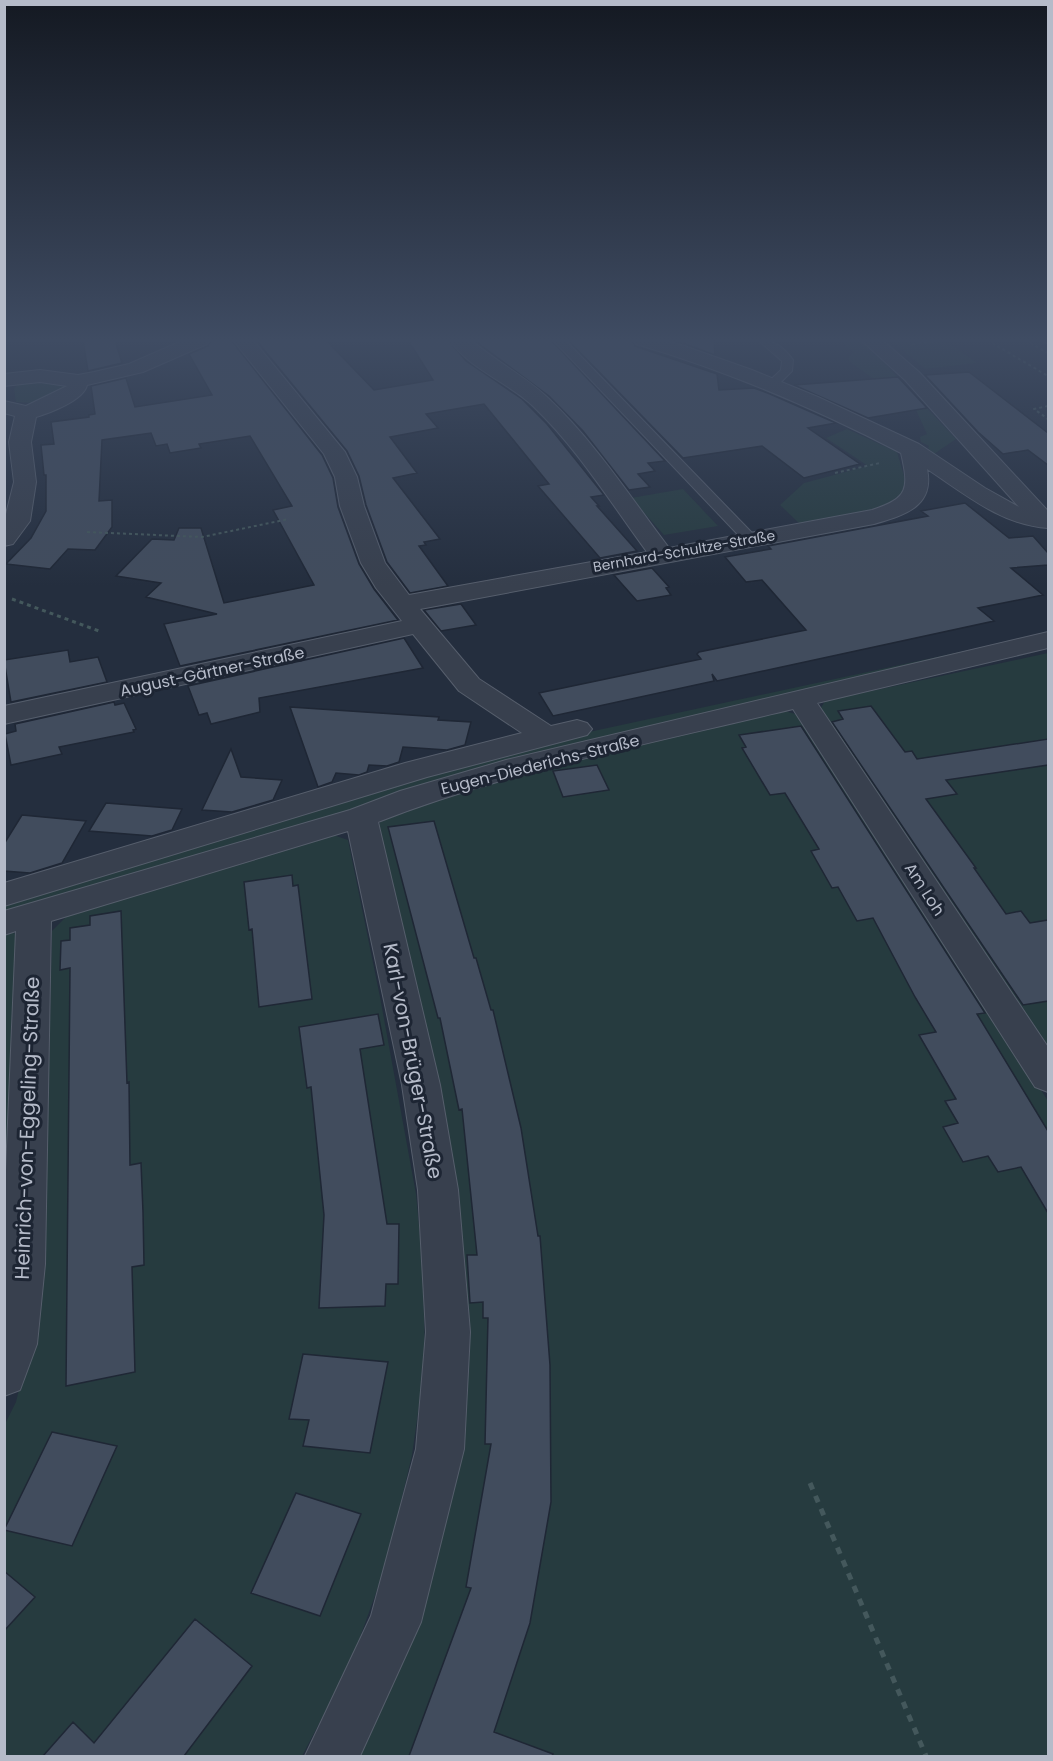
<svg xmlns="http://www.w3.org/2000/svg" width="1053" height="1761" font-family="Poppins,sans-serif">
<rect width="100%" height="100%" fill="#242e3e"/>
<path fill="#263b3f" d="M838,340H861L872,350L956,439L934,454L928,448L929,446L921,442L920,437L927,434L916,410L849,361L848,358L854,352Z
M891,340H944L977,363L925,369Z
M32,381L60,383L67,389L36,403L16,402L14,388L19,384Z
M847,429L897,452L908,489L887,506L801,525L780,505L804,483L868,466L826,438Z
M683,489L718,526L664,535L631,498Z
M1048,633L1039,637L767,701L5,916V900L524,746Z
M1048,653V1058L819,711L825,701Z
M785,711L802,716L1048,1101V1756H353L359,1746L462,1332L373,831L385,817L536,769Z
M330,834L348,840L380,997L416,1194L423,1269L425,1363L412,1455L386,1565L350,1665L302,1756H5V1424L16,1402L44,1283L52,931L69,914L202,876Z
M7,931L23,936L5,1309L4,932Z"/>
<path fill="#414c5d" stroke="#1f2735" stroke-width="1.5" d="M83,340H115L122,363L88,371Z
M212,340H231L322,455L333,478L338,507L359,564L374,589L398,620L180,666L164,624L217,614L146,597L161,583L116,576L152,539L174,540L179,528H201L224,603L314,585L273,510L292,506L250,436L199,444L201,448L170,453L167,444L156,446L151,433L102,440L99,501L112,500V527L95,550L68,549L50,569L6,564L31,538L46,511V475H44L41,445L54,444L51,422L89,417V415L95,414L91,386L126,378L135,407L212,395L189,354L208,346Z
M256,340H326L374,390L433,380L408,340H448L466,361L522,399L547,424L604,495L591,497L599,506H597L637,551L600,558L538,486L549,484L484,404L426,414L438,428L390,437L417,473L393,478L440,539L424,542L426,545L419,546L448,586L410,593L387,562L366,505L359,476L347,451Z
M474,340H551L665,461L648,463L655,471L638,474L650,487L629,490L583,431L549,396Z
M568,340H631L635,346L717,374L719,390L754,388L770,394L836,423L808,428L860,464L804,478L762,446L683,458Z
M671,340H714L715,355L685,344Z
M969,372L1048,433V465L1028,450L1003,454L978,432L925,375Z
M898,377L927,408L868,418L794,385Z
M965,503L1009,538L1033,536L1048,553V565L1011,568L1043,595L978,608L994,621L717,681L712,674L714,681L553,716L539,693L701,659L697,654L699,652L806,630L762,580L746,582L725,557L771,549L768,546L928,516L921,511Z
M652,568L669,587L666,588L671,595L637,601L614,575Z
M461,604L476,625L441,631L424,610Z
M404,638L423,668L259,698L260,712L211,724L207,713L199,715L188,686Z
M68,650L70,662L98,657L107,682L11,702L4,660Z
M114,702L115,705L124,703L136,729L133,730L134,732L59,747L62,754L11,765L5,734L16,731L15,724Z
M871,706L905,752L912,751L917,759L1048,739V765L946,780L957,794L926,799L976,868H974L1006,914L1021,911L1030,923L1048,920V1001L1023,1005L832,722L843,719L838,711Z
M290,707L439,717L438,720L471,722L465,745L447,750L403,747L399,762L387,766L369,765L367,772L359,775L336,773L332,782L318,787Z
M801,726L985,1013L977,1014L1048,1131V1213L1021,1167L998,1172L988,1156L963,1162L943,1127L958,1123L945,1101L956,1099L919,1035L936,1032L915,997L873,918L857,921L838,887L832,888L811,851L819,849L785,793L770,795L742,748L746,747L739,735Z
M231,749L241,777L282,780L273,800L232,812L202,810Z
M597,765L609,790L563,797L553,771Z
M106,803L182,809L172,830L152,836L89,831Z
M22,815L86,821L62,863L30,873L4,871V844Z
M434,821L474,958H476L491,1010H493L521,1128L538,1236H540L550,1365L551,1502L530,1623L494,1732L553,1754L552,1756H409L471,1588L466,1587L491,1444H485L488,1318H483V1302L470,1303L467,1255H477L462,1109L459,1110L440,1018H438L388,827Z
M292,875L293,886L298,885L312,999L259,1007L252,929L249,930L244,882Z
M121,911L127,1083L129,1082L130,1165L141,1163L143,1212L144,1265L132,1267L135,1372L66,1386L70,968L60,970L61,941L70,940V928L90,925V916Z
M378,1014L384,1045L360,1049L387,1224H399L398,1284H386L385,1306L319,1308L324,1215L311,1087L307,1088L299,1027Z
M303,1354L388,1362L370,1453L303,1446L309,1420L289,1419Z
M52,1432L117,1446L72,1546L4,1530Z
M296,1493L361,1514L320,1616L251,1593Z
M4,1571L35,1597L4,1631Z
M195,1619L252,1666L184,1756H43L73,1722L94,1743Z"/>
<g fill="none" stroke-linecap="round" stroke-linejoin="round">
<defs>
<path id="lane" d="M553,340H565L755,536L757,539L755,542H745Z
M758,340C774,340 784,347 793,360L792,371L776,387H768L766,384L781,370L782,361Z"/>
<path id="street" d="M184,340H210L207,344L143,372L87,385C84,400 50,413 36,417L31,442L36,482L30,521L13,544L4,546V522L14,482L9,442L15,416L4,413V401L26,406L67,386L40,382L4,386V374L40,370L78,375L94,372L129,364Z
M233,340H253L345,452L357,477L364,506L385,563L409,595L647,552C611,503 577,448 533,406C508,382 469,369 450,340H471C495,361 525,376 548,398C594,441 631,498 669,548L872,510C909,498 909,488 901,453C816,409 728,371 636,344L633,340H663L684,346L752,370L818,397L919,444L985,488L1019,507L905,380L861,340H882L919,372L1048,511V528C1001,525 965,494 927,469C935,507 904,515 874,524L420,609L479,679L551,726L577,720L587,723L592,729L587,735L427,777L4,906V883L405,763L522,733L459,691L413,634L4,724V706L402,621L376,588L361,563L340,506L335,477L324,454Z
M1048,632V648L817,703L1048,1047V1092L1035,1087L793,709C653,743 512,770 378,822L440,1085L458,1190L470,1332L464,1449L421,1622L360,1756H305L371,1616L416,1449L426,1332L418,1190L402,1085L348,831L51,921L45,1264L37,1344L20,1390L4,1396V1218L16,931L4,935V911L350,810L400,791L506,760Z"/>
</defs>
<use href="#lane" stroke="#565e6c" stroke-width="2"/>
<use href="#street" stroke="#565e6c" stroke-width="2"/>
<path stroke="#44585c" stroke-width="2" stroke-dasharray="3 3" stroke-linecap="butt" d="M94,340L109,345L108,347L112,349
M987,340L1048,376
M1025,340L1048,353
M912,344L950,340
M1048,406L1034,409L1048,419
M835,473L880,463
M87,532L202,537L289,519"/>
<path stroke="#44585c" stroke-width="3" stroke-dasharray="4 4" stroke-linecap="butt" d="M12,599L99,631"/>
<path stroke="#44585c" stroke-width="5" stroke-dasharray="7 7" stroke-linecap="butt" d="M810,1483L926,1756"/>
<use href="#lane" fill="#38404e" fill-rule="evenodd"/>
<use href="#street" fill="#38404e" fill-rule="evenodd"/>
<path stroke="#5b6475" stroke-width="1.5" d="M1040,340L1048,344"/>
</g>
<linearGradient id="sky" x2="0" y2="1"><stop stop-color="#141922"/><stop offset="0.58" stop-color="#3f4c63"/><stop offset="1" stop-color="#3f4c63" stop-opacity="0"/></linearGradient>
<rect width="1053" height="586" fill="url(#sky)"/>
<g text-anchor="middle" stroke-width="6" stroke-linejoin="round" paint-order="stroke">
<g font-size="14" fill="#b5bbc9" stroke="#1d2533">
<text transform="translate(684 551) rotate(-10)" y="5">Bernhard-Schultze-Straße</text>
</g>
<g font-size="16" fill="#b5bbc9" stroke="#1d2533">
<text transform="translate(212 671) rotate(-12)" y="6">August-Gärtner-Straße</text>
<text transform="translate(540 764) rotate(-14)" y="6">Eugen-Diederichs-Straße</text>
<text transform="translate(925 889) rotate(57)" y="6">Am Loh</text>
</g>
<g font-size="20" fill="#b5bbc9" stroke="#1d2533">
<text transform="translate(413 1061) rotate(79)" y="7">Karl-von-Brüger-Straße</text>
<text transform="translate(27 1128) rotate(-88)" y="7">Heinrich-von-Eggeling-Straße</text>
</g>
</g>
<rect width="1053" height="1761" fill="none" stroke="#b5bbc9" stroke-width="12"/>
</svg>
